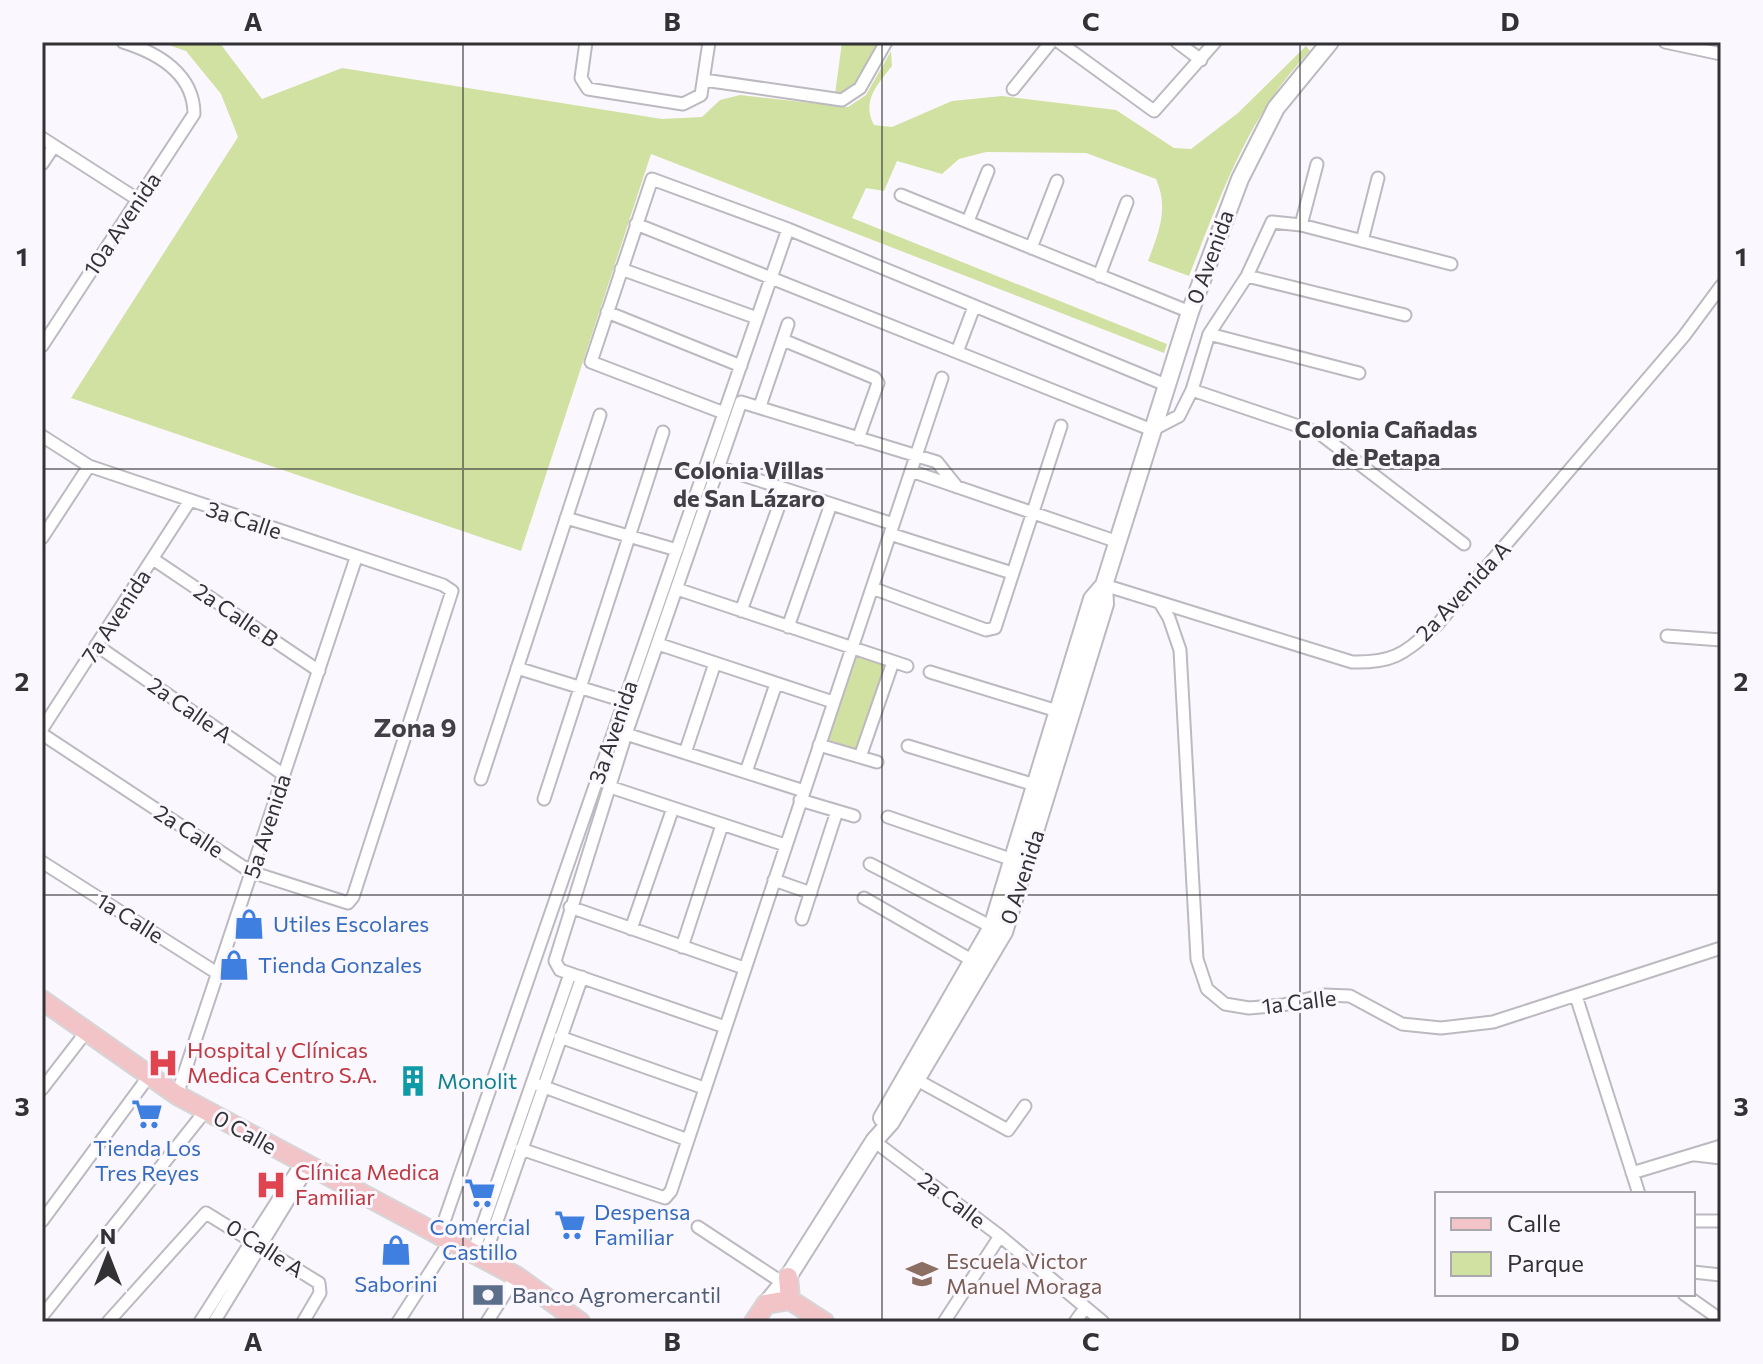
<svg xmlns="http://www.w3.org/2000/svg" width="1763" height="1364" font-family="Commissioner,sans-serif">
<rect width="100%" height="100%" fill="#fbf7fe"/>
<path fill="#d1e1a2" d="M160,42H219L262,99L342,68L662,119L702,117L720,100L740,95L848,107L866,95L891,51L892,66C878,84 861,101 874,125L892,127L952,101L1002,96L1116,110L1174,148L1191,149L1238,113L1306,46L1310,51C1248,115 1221,195 1189,276L1148,261C1159,232 1169,208 1156,179L1086,153L986,152L959,159L942,174L897,161L884,191L866,188L852,218L1167,344L1164,353L651,154L521,551L71,398L238,137L221,94L186,51Z
M842,42H878C868,61 859,92 835,94Z
M856,655L886,665L858,750L828,740Z"/>
<g fill="none" stroke-linecap="round" stroke-linejoin="round">
<defs>
<path id="street" d="M586,42L581,78L588,89L683,104L701,95L709,42
M1059,42L1154,111L1215,42
M1177,42L1201,60
M1665,42L1721,54
M704,80L842,100L860,88L886,42
M1013,89L1051,42
M42,138L137,199
M42,164L54,146
M901,195L1190,312
M968,221L988,171
M636,224L1152,430L1179,416L1192,390L1209,334L1247,276L1272,222L1301,225L1451,264
M1301,225L1317,164
M1362,241L1378,178
M1031,248L1057,181
M621,269L757,318
M1099,276L1127,202
M1247,276L1405,315
M607,312L741,366
M1209,334L1359,373
M783,340L875,378L878,383L858,439
M42,346L194,114C194,74 158,53 123,42
M957,352L974,307
M1192,390L1319,433L1464,544
M760,406L788,324
M724,413L591,362L652,179L788,229L1166,385
M42,436L89,466L443,585L452,591L353,897L348,903L251,872L42,734
M718,467L893,524
M911,471L1118,542
M566,518L677,550
M890,534L1012,573
M42,538L89,466
M153,559L319,671
M1104,585L1352,662C1396,663 1404,653 1437,625L1684,336L1721,286
M872,588L986,630L995,628L1061,426
M677,589L907,666
M1160,603L1169,618L1180,650L1197,959L1207,989L1225,1004L1249,1008L1283,1005L1324,995L1350,996L1402,1024L1441,1028L1493,1022L1721,948
M741,611L785,489
M788,627L831,504
M1667,636L1721,640
M658,644L833,702
M96,645L284,775
M517,668L624,701
M930,672L1064,713
M42,729L189,502
M626,734L804,791
M819,745L877,762
M908,746L1035,785
M685,753L715,663
M860,757L893,662
M746,772L776,684
M481,779L600,415
M610,787L785,845
M544,799L663,432
M800,800L854,816
M888,817L1016,861
M42,862L217,973
M870,864L992,927
M774,880L811,893
M864,898L975,962
M570,907L744,968
M802,919L837,811
M631,929L673,808
M682,947L722,825
M1576,996L1639,1194
M725,1027L560,970L555,961L626,734L741,402L937,462L957,487
M560,1037L704,1088
M917,1080L1008,1130L1025,1106
M539,1085L688,1140
M42,1089L86,1032
M177,1095L356,558
M874,1141L1000,1236L1103,1322
M521,1149L665,1198L671,1191L942,378
M1696,1155L1721,1158
M1632,1173L1721,1146
M42,1221L149,1076
M1693,1221H1721
M698,1227L783,1283
M439,1236L788,229
M473,1253L570,974
M484,1258L582,977
M1693,1272L1721,1275
M1684,1294L1721,1320
M42,1316L206,1110
M108,1322L206,1213L319,1283L320,1293L303,1322
M200,1322L301,1164
M214,1322L308,1168
M398,1322L450,1241
M487,1322L516,1276
M944,1322L1000,1236
M1075,1322L1085,1308"/>
<path id="secondary" d="M882,1118L992,927L1092,599L1104,585
M766,1304L788,1277L874,1141L891,1122L1004,932L1105,604L1104,585L1190,312L1240,179L1276,108L1330,42"/>
<path id="primary" d="M42,1000L177,1095L516,1276L580,1322
M788,1277L790,1300
M754,1322L766,1304L790,1300L824,1322"/>
</defs>
<use href="#street" stroke="#bdb9c0" stroke-width="15"/>
<use href="#secondary" stroke="#bdb9c0" stroke-width="20"/>
<use href="#primary" stroke="#d6d6d6" stroke-width="22"/>
<use href="#street" stroke="#fff" stroke-width="11"/>
<use href="#secondary" stroke="#fff" stroke-width="16"/>
<use href="#primary" stroke="#f2c4c7" stroke-width="18"/>
</g>
<path fill="none" stroke="#323133" stroke-width="2" stroke-opacity="0.55" d="M463,42V1322M882,42V1322M1300,42V1322M42,469H1721M42,895H1721"/>
<defs>
<symbol id="shop-bare" viewBox="-9 -9 18 18"><path d="M-5-2.5h2.3a2.7 3.5 0 0 1 5.4 0H5L5.5 6h-11ZM-1.5-2.5h3a1.5 2.3 0 0 0-3 0Z" fill="#3f7fe0" stroke="#fbf7fe" stroke-width="2.5" paint-order="stroke"/></symbol>
<symbol id="hospital-bare" viewBox="-9 -9 18 18"><path d="M-5-5h3v3.5h4V-5h3V5h-3V1.5h-4V5h-3Z" fill="#e0444e" stroke="#fbf7fe" stroke-width="2.5" paint-order="stroke"/></symbol>
<symbol id="building-bare" viewBox="-9 -9 18 18"><path d="M-4-6H4V6H1V3H-1V6H-4ZM-2.5-4.3h1.7v1.8h-1.7ZM.8-4.3h1.7v1.8H.8ZM-2.5-1h1.7V.8h-1.7ZM.8-1h1.7V.8H.8Z" fill="#0f9aa8" stroke="#fbf7fe" stroke-width="2.5" paint-order="stroke"/></symbol>
<symbol id="supermarket-bare" viewBox="-9 -9 18 18"><path d="M-6-5.5h2.5l.6 2H6L4.5 2H-2.5L-4.4-4H-6ZM-1.5 3.2a1.3 1.3 0 1 0 .1 0ZM3 3.2a1.3 1.3 0 1 0 .1 0Z" fill="#3f7fe0" stroke="#fbf7fe" stroke-width="2.5" paint-order="stroke"/></symbol>
<symbol id="school-bare" viewBox="-9 -9 18 18"><path d="M0-5L7-2L0 1L-7-2ZM-4 1L0 2.5L4 1V4Q0 6-4 4Z" fill="#8d6e63" stroke="#fbf7fe" stroke-width="2.5" paint-order="stroke"/></symbol>
<symbol id="bank-bare" viewBox="-9 -9 18 18"><path d="M-6-4H6V4H-6ZM0-2.3a2.3 2.3 0 1 0 0 4.6a2.3 2.3 0 1 0 0-4.6Z" fill="#5c6f8a" stroke="#fbf7fe" stroke-width="2.5" paint-order="stroke"/></symbol>
</defs>
<g fill-rule="evenodd">
<use href="#shop-bare" x="227" y="902" width="44" height="44"/>
<use href="#shop-bare" x="212" y="943" width="44" height="44"/>
<use href="#hospital-bare" x="141" y="1041" width="44" height="44"/>
<use href="#building-bare" x="391" y="1059" width="44" height="44"/>
<use href="#supermarket-bare" x="125" y="1092" width="44" height="44"/>
<use href="#hospital-bare" x="249" y="1163" width="44" height="44"/>
<use href="#supermarket-bare" x="458" y="1171" width="44" height="44"/>
<use href="#supermarket-bare" x="548" y="1203" width="44" height="44"/>
<use href="#shop-bare" x="374" y="1228" width="44" height="44"/>
<use href="#school-bare" x="900" y="1252" width="44" height="44"/>
<use href="#bank-bare" x="466" y="1273" width="44" height="44"/>
</g>
<g text-anchor="middle" stroke-width="6" stroke-linejoin="round" paint-order="stroke">
<g font-size="22" fill="#323133" stroke="#fbf7fe">
<text transform="translate(122 224) rotate(-56)" y="8">10a Avenida</text>
<text transform="translate(1210 257) rotate(-70)" y="8">0 Avenida</text>
<text transform="translate(244 520) rotate(18)" y="8">3a Calle</text>
<text transform="translate(1463 591) rotate(-47)" y="8">2a Avenida A</text>
<text transform="translate(236 615) rotate(34)" y="8">2a Calle B</text>
<text transform="translate(116 616) rotate(-57)" y="8">7a Avenida</text>
<text transform="translate(190 710) rotate(35)" y="8">2a Calle A</text>
<text transform="translate(613 732) rotate(-71)" y="8">3a Avenida</text>
<text transform="translate(267 826) rotate(-72)" y="8">5a Avenida</text>
<text transform="translate(189 831) rotate(33)" y="8">2a Calle</text>
<text transform="translate(1022 877) rotate(-72)" y="8">0 Avenida</text>
<text transform="translate(130 918) rotate(32)" y="8">1a Calle</text>
<text transform="translate(1299 1002) rotate(-7)" y="8">1a Calle</text>
<text transform="translate(245 1132) rotate(29)" y="8">0 Calle</text>
<text transform="translate(952 1200) rotate(37)" y="8">2a Calle</text>
<text transform="translate(265 1248) rotate(33)" y="8">0 Calle A</text>
</g>
<g font-size="22" fill="#366cbe" stroke="#fbf7fe" text-anchor="start">
<text x="273" y="932">Utiles Escolares</text>
<text x="258" y="973">Tienda Gonzales</text>
<text x="147" y="1156" text-anchor="middle">Tienda Los<tspan x="147" dy="25">Tres Reyes</tspan></text>
<text x="594" y="1220">Despensa<tspan x="594" dy="25">Familiar</tspan></text>
<text x="480" y="1235" text-anchor="middle">Comercial<tspan x="480" dy="25">Castillo</tspan></text>
<text x="396" y="1292" text-anchor="middle">Saborini</text>
</g>
<g font-size="22" fill="#be3a42" stroke="#fbf7fe" text-anchor="start">
<text x="187" y="1058">Hospital y Clínicas<tspan x="187" dy="25">Medica Centro S.A.</tspan></text>
<text x="295" y="1180">Clínica Medica<tspan x="295" dy="25">Familiar</tspan></text>
</g>
<g font-size="22" fill="#0d838f" stroke="#fbf7fe" text-anchor="start">
<text x="437" y="1089">Monolit</text>
</g>
<g font-size="22" fill="#785e54" stroke="#fbf7fe" text-anchor="start">
<text x="946" y="1269">Escuela Victor<tspan x="946" dy="25">Manuel Moraga</tspan></text>
</g>
<g font-size="22" fill="#4e5e75" stroke="#fbf7fe" text-anchor="start">
<text x="512" y="1303">Banco Agromercantil</text>
</g>
<g font-size="24" font-weight="bold" fill="#423f45" stroke="#fbf7fe">
<text x="1386" y="438">Colonia Cañadas<tspan x="1386" dy="28">de Petapa</tspan></text>
<text x="749" y="479">Colonia Villas<tspan x="749" dy="28">de San Lázaro</tspan></text>
</g>
<g font-size="26" font-weight="bold" fill="#423f45" stroke="#fbf7fe">
<text x="415" y="737">Zona 9</text>
</g>
</g>
<rect width="1763" height="1364" fill="none" stroke="#fbf7fe" stroke-width="88"/>
<rect x="1435" y="1192" width="260" height="104" fill="#fbf7fe" stroke="#aba8ad" stroke-width="2"/>
<rect x="1451" y="1218" width="40" height="12" fill="#f2c4c7" stroke="#aba8ad" stroke-width="2"/>
<text x="1507" y="1232" font-size="24" fill="#323133">Calle</text>
<rect x="1451" y="1252" width="40" height="24" fill="#d1e1a2" stroke="#aba8ad" stroke-width="2"/>
<text x="1507" y="1272" font-size="24" fill="#323133">Parque</text>
<g transform="translate(108 1256)" stroke="#fbf7fe" stroke-width="6" paint-order="stroke">
<path d="M0-6L14 30L0 20L-14 30Z" fill="#323133"/>
<text y="-12" font-size="22" font-weight="bold" text-anchor="middle" fill="#323133">N</text>
</g>
<rect x="44" y="44" width="1675" height="1276" fill="none" stroke="#323133" stroke-width="3"/>
<g font-size="26" text-anchor="middle" font-weight="bold" fill="#323133">
<text x="253" y="31">A</text>
<text x="672" y="31">B</text>
<text x="1091" y="31">C</text>
<text x="1510" y="31">D</text>
<text x="22" y="266">1</text>
<text x="1741" y="266">1</text>
<text x="22" y="691">2</text>
<text x="1741" y="691">2</text>
<text x="22" y="1116">3</text>
<text x="1741" y="1116">3</text>
<text x="253" y="1351">A</text>
<text x="672" y="1351">B</text>
<text x="1091" y="1351">C</text>
<text x="1510" y="1351">D</text>
</g>
</svg>
